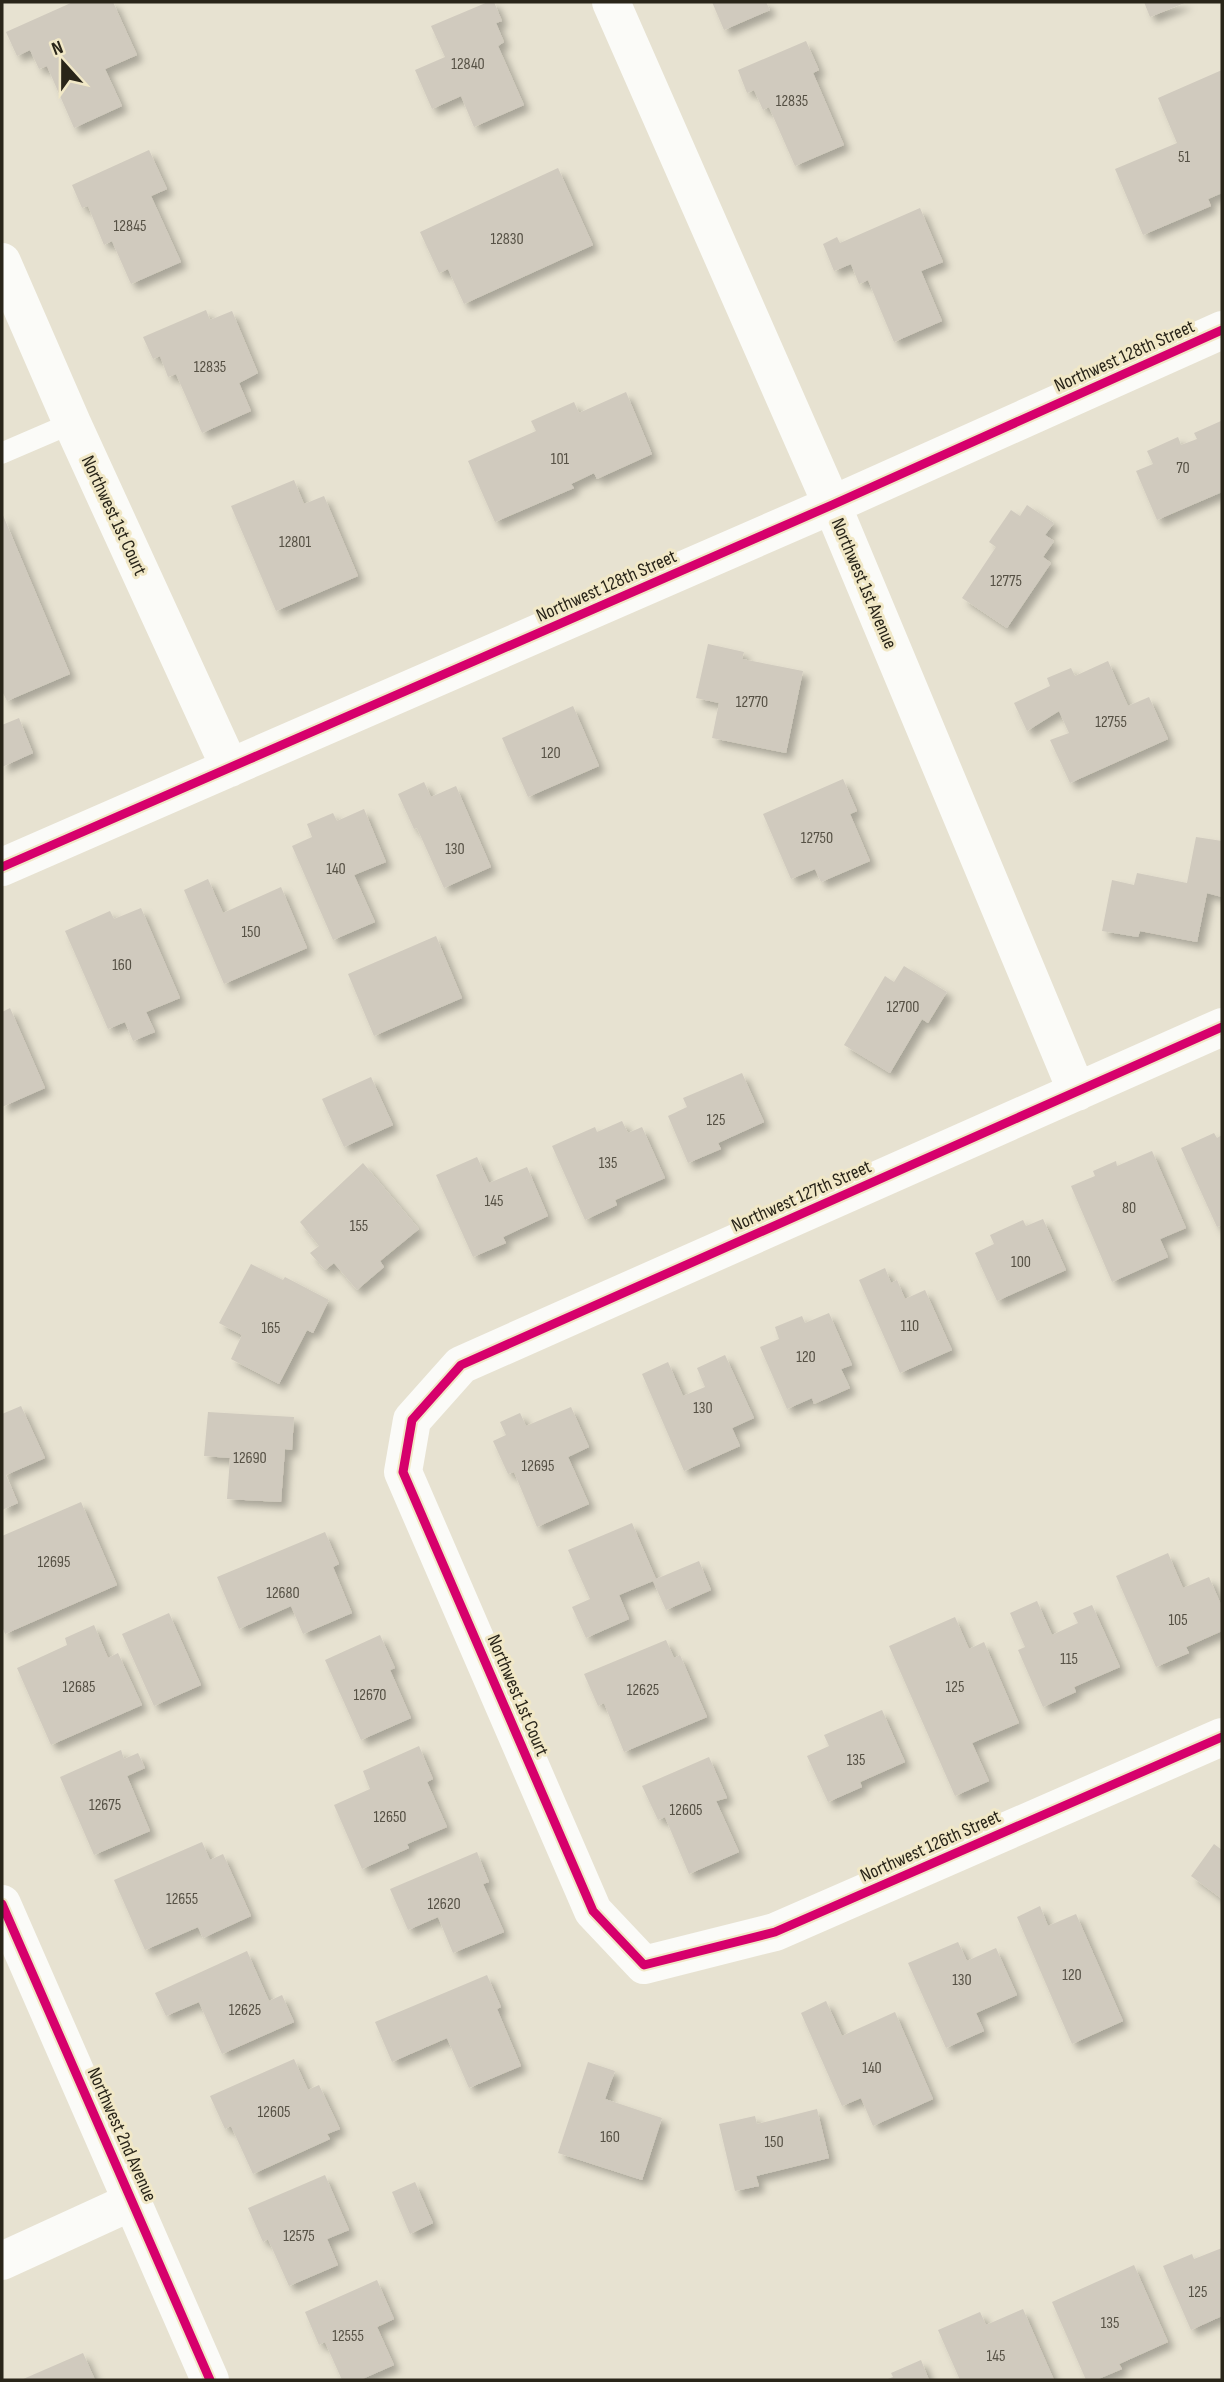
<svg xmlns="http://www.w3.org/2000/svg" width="1224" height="2382" font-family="'Sofia Sans Condensed',sans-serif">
<defs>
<filter id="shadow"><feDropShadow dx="6" dy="6" stdDeviation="3.5" flood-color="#0004"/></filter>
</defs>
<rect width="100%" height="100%" fill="#e7e2d1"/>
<path fill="#d0cabe" filter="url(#shadow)" d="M73,2H113L137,55L105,69L122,106L74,128L47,66L39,69L30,50L17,56L6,32Z
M488,2H494L502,21L496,23L504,42L498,46L524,105L474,127L461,96L432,109L415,70L445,57L431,26Z
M712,2H766L770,10L724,30Z
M1144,2H1187L1150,17Z
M806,41L819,70L813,73L844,145L795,166L769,107L763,110L754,90L747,93L738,70Z
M1222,70V193L1208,199L1211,206L1143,235L1115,169L1177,143L1158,98Z
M149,150L167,189L151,196L181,262L131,284L112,241L104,245L88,206L82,208L72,185Z
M558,168L593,245L464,304L448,269L439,273L420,232Z
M920,208L943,262L921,271L942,321L894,342L868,280L859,284L851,264L834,271L823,244L837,237L840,243Z
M206,310L210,320L232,311L258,373L239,383L251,411L202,433L176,374L168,377L160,356L153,359L143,337Z
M626,392L652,454L597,479L594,473L571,484L574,488L495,522L468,461L536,431L531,421L574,402L579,413Z
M1221,421L1222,492L1157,520L1136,471L1153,464L1147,451L1178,437L1181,445L1197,439L1194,433Z
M294,480L304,504L324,496L358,576L276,611L231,506Z
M1027,505L1054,523L1045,535L1054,541L1043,557L1051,563L1007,628L962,598L996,547L989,542L1011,510L1020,516Z
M2,513L70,674L7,701L2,691Z
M708,644L744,652L742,659L803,671L786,753L712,738L719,703L696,698Z
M1108,661L1128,706L1149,697L1168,739L1070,783L1050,740L1069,733L1059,711L1027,731L1014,703L1050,686L1047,678L1071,668L1075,676Z
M573,706L599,766L528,797L502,738Z
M19,718L33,753L2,767V725Z
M843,779L857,811L850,814L870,861L821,882L815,869L791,879L763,814Z
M424,782L431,797L456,786L491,867L444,888L417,828L414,829L398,794Z
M364,809L386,862L354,875L375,922L333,940L292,846L312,837L307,824L333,813L337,821Z
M1196,837L1222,841V897L1207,893L1197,942L1140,931L1138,937L1102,931L1112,880L1134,885L1137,873L1187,883Z
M208,879L223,913L281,887L307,948L224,984L184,890Z
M141,908L180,998L146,1012L155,1032L133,1041L125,1022L108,1029L65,931L110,911L114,919Z
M436,936L462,998L374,1036L348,974Z
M904,966L947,992L928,1023L922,1019L890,1073L844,1045L885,976L894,982Z
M10,1008L45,1088L2,1107V1012Z
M742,1073L764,1122L718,1143L721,1149L688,1163L668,1116L687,1107L683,1098Z
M371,1077L393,1125L344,1147L322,1099Z
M622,1121L628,1133L642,1127L665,1178L615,1200L617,1205L585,1220L552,1146L595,1127L597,1132Z
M1214,1133L1217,1138L1222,1135V1225L1217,1227L1181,1148Z
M1152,1151L1186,1228L1160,1239L1168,1257L1112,1282L1071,1186L1095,1176L1093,1171L1116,1161L1117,1166Z
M477,1157L489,1183L527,1167L548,1216L503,1237L506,1243L473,1257L436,1175Z
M363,1163L419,1229L380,1261L384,1267L357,1290L334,1263L325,1270L310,1253L319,1246L300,1222Z
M1043,1219L1066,1270L997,1301L975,1253L994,1244L990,1235L1023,1220L1026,1226Z
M251,1264L283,1280L285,1277L329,1300L313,1333L307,1330L279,1384L231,1359L242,1335L219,1323Z
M885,1268L891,1283L897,1280L905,1299L925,1290L952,1350L900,1373L859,1280Z
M829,1313L852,1365L841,1369L850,1388L814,1404L812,1398L787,1409L760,1347L779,1339L775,1327L802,1316L805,1323Z
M725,1355L754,1418L732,1428L740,1446L684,1471L642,1374L668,1362L683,1396L705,1387L697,1368Z
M21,1406L45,1458L6,1475L18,1503L2,1510V1414Z
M571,1407L589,1447L568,1457L589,1504L537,1527L514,1472L508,1474L493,1441L506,1435L500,1422L520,1413L526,1426Z
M208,1412L294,1417L292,1450L285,1449L281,1502L227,1499L230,1458L204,1456Z
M81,1502L117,1585L5,1634L2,1626V1536Z
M632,1523L656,1579L699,1561L711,1590L666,1610L653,1581L619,1595L629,1619L586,1638L572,1607L590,1599L568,1550Z
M325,1532L339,1564L333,1567L352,1613L303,1634L291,1606L239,1629L217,1577Z
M1168,1553L1183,1588L1209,1577L1222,1607V1631L1186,1647L1189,1653L1156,1667L1116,1576Z
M1037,1601L1052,1635L1078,1623L1073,1613L1092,1605L1120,1667L1074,1687L1076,1692L1043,1707L1018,1650L1025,1647L1010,1613Z
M169,1613L201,1685L154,1706L122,1634Z
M955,1617L969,1649L984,1642L1019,1723L972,1743L989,1781L955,1796L889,1646Z
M94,1625L108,1658L118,1653L142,1705L51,1745L17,1668L67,1645L65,1638Z
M380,1635L395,1668L390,1670L411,1718L361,1740L325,1660Z
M666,1640L674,1658L680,1655L707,1717L624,1752L604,1703L598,1706L584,1674Z
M882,1710L905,1762L860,1782L862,1787L828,1802L807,1756L829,1746L824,1735Z
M419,1746L433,1779L427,1782L447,1827L407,1844L409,1848L362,1869L334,1805L370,1789L363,1771Z
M121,1750L124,1759L138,1753L145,1768L127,1776L150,1831L94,1855L60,1777Z
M709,1757L727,1798L716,1801L739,1852L689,1874L665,1817L658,1820L642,1786Z
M202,1842L210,1860L223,1854L251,1916L203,1938L198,1927L145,1950L114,1880Z
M1214,1844L1222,1850V1899L1191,1876Z
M477,1852L489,1882L483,1884L504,1932L453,1953L438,1917L408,1930L390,1889Z
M1040,1906L1048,1926L1076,1914L1123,2021L1072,2044L1017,1917Z
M958,1942L967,1961L996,1948L1017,1995L976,2013L984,2031L946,2048L908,1963Z
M247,1951L269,2001L282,1995L294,2022L222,2054L199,2002L166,2016L155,1993Z
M487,1975L501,2007L497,2009L521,2066L469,2088L447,2038L392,2062L375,2022Z
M826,2001L842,2036L895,2012L933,2099L873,2126L861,2098L842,2106L801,2013Z
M294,2059L308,2090L319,2085L340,2129L327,2134L330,2139L253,2174L231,2126L225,2129L210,2096Z
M588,2062L615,2071L605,2099L662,2118L642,2180L558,2153Z
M817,2109L829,2158L756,2176L759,2186L735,2191L719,2124L755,2116L757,2124Z
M325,2175L349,2230L327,2239L338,2265L289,2286L268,2239L263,2242L248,2208Z
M415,2182L433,2223L410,2234L392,2192Z
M1222,2248V2316L1191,2330L1163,2266L1192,2254L1194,2259Z
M1134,2265L1168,2342L1119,2364L1122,2369L1096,2380H1086L1052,2302Z
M377,2280L394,2319L377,2327L394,2365L360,2380H342L325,2342L319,2345L305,2312Z
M1023,2309L1054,2380H960L938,2330L980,2312L986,2325Z
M83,2353L95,2380H21Z
M921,2360L929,2380H885L893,2377L891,2373Z"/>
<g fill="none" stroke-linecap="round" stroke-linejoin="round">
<path stroke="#fbfbf8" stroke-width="21" d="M2,453L72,423"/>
<path stroke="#fbfbf8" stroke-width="38" d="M611,2L832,505L1077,1092
M2,262L72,423L230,768
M2,867L832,505L1222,330
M1222,1027L461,1365L412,1420L403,1472L593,1911L644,1965L775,1932L1222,1737
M2,2261L133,2201"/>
<path stroke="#fbfbf8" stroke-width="38" d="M2,1904L210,2380"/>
<defs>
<path id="cycleway" d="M2,867L832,505L1222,330
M1222,1027L461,1365L412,1420L403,1472L593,1911L644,1965L775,1932L1222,1737
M2,1904L210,2380"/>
</defs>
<use href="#cycleway" stroke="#f1e8c7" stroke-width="13"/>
<use href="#cycleway" stroke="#d6006c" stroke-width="9"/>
</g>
<g text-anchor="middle" stroke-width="6" stroke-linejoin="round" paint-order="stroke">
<g font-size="16" fill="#565145">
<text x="468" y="69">12840</text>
<text x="792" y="106">12835</text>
<text x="1184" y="162">51</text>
<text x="130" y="231">12845</text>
<text x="507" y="244">12830</text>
<text x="210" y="372">12835</text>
<text x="560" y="464">101</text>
<text x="1183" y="473">70</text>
<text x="295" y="547">12801</text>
<text x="1006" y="586">12775</text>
<text x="752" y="707">12770</text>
<text x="1111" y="727">12755</text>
<text x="551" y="758">120</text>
<text x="817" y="843">12750</text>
<text x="455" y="854">130</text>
<text x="336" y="874">140</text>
<text x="251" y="937">150</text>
<text x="122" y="970">160</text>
<text x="903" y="1012">12700</text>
<text x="716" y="1125">125</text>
<text x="608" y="1168">135</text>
<text x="494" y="1206">145</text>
<text x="1129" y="1213">80</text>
<text x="359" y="1231">155</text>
<text x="1021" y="1267">100</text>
<text x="910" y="1331">110</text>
<text x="271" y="1333">165</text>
<text x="806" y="1362">120</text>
<text x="703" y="1413">130</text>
<text x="250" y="1463">12690</text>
<text x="538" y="1471">12695</text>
<text x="54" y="1567">12695</text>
<text x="283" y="1598">12680</text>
<text x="1178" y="1625">105</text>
<text x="1069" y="1664">115</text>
<text x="79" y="1692">12685</text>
<text x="955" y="1692">125</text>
<text x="643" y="1695">12625</text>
<text x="370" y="1700">12670</text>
<text x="856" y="1765">135</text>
<text x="105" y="1810">12675</text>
<text x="686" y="1815">12605</text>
<text x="390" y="1822">12650</text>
<text x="182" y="1904">12655</text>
<text x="444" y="1909">12620</text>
<text x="1072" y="1980">120</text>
<text x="962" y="1985">130</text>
<text x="245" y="2015">12625</text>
<text x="872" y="2073">140</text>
<text x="274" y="2117">12605</text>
<text x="610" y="2142">160</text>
<text x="774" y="2147">150</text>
<text x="299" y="2241">12575</text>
<text x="1198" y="2297">125</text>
<text x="1110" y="2328">135</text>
<text x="348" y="2341">12555</text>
<text x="996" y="2361">145</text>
</g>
<g font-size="19" fill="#292519" stroke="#f1e8c7">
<text transform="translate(1124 355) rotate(-24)" y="7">Northwest 128th Street</text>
<text transform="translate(115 515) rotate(65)" y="7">Northwest 1st Court</text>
<text transform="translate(865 583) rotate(67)" y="7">Northwest 1st Avenue</text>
<text transform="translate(606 585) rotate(-24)" y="7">Northwest 128th Street</text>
<text transform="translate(801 1195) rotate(-24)" y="7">Northwest 127th Street</text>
<text transform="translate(519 1695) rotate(67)" y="7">Northwest 1st Court</text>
<text transform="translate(930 1845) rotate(-24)" y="7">Northwest 126th Street</text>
<text transform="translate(123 2134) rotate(66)" y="7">Northwest 2nd Avenue</text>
</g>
</g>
<rect width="1224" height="2382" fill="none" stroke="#292519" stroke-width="7"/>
<g transform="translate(63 63) rotate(339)" stroke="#f1e8c7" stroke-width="5" paint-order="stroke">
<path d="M0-5L12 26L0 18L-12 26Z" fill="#292519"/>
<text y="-10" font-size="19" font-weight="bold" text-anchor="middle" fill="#292519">N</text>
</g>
</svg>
